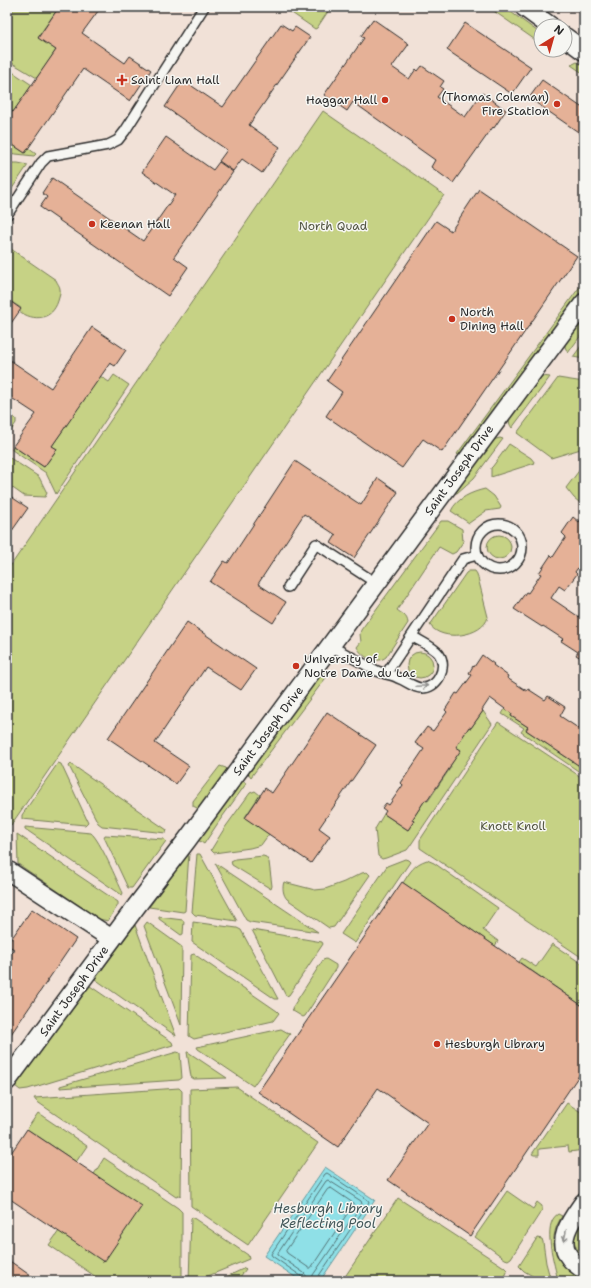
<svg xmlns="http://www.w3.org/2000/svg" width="591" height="1288" font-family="'Shantell Sans',sans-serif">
<rect width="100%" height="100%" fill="#f6f6f2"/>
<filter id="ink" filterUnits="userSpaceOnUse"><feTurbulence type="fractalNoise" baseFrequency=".025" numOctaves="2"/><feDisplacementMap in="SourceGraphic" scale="8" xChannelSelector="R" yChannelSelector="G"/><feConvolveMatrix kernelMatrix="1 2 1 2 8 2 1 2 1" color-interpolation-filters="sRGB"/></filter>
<g filter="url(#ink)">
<path fill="#f1e1d7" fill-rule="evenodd" d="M7,7H584V1281H7ZM541,26H565V50H541Z"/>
<path fill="#c6d285" stroke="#787e58" d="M15,7H59L38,37L56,50L37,78L7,60V17Z
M283,7H331L317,28L315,29Z
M488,7H504L541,34V44Z
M577,62L584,66V74L571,65Z
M11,71L32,85L13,112L8,109L7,110V74L9,75Z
M323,111L444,195L11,825L7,822V571Z
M7,141L25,153L28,148L36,154L34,156L7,153Z
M7,163H18L28,165L7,196Z
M11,249L56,280C57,283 60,286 60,289C61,293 59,297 58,301C52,320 34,322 19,311L21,308L7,299V255Z
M584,281V287L459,456L457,454Z
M584,318V331L568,353L565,347V344Z
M584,342V359L573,357Z
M114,375L129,385L56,494L46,473L12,450L13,446L44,467L57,449L52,446L100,376L109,382Z
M542,376L550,377L512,428C509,424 509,422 510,418Z
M558,378L584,382V448L551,458L517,433Z
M7,412L16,419V423L7,436Z
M500,438L503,439L474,478L457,493H455L493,441L496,439Z
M509,444L531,458L535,463L491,477V468L493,466Z
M7,456L39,477L47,493L45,497L24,496L7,484Z
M584,464V506L574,498L566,488Z
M485,489L494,496L501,507L500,509L486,511L469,523L451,511C457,498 472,492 485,489Z
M441,521H448L462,529L463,542L456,552L452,554L439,547L397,610C402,614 407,615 408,623L386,657C376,665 362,657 357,647L361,642L360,634L361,630Z
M487 547a12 12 0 1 1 24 0a12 12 0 1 1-24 0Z
M469,571H475L477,574L488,617C483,637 441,642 430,625L466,573Z
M407 665a13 13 0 1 1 26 0a13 13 0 1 1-26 0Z
M322,672L328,675L251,777L248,773Z
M505,709L512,714L511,716L528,727L526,730L584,769V775L521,732L524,728L502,714Z
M483,711L492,724L410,846L407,850L386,858L382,859L378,856L375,829L384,814L408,830L414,821L412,820L425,800L428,801L451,767L450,766L460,750L456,747L469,727L471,728Z
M498,722L584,779V959L420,848V840Z
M58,763L61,764L88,822L85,825L22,819V815Z
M71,764L167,830L166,833L102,826L98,823L69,766Z
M220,766L226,768L227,770L199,809L193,806V801Z
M242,781L245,782L246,784L220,820L204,844L198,840Z
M255,791L260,795L245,817L269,834L261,845L250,848L214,853L211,850L224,829L250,793Z
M7,826L10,830V859L7,857Z
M25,827L91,833C100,840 117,881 123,893L122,895L25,829Z
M17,834L118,902V905L108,921L99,919L18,864Z
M105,835L164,839L166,841L132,888H128L104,837Z
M189,853L185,911L183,912L149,907Z
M197,854H200L237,921L195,915L192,912Z
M263,856L266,857L269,862L272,886L271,889L232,865L231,861L235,859Z
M405,859L408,860L410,862L355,943L341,934L387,866Z
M427,860L434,863L498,908L483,930L498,941L495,946L403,883C410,872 414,864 427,860Z
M215,863L318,932L250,922L246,920Z
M367,872L370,875L334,927L329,928L287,899C283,895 282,887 284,882L315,890L325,889L344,882L362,873Z
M159,917L183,920L184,921L183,934L181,935L159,919Z
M147,922L182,947L181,1025L144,926Z
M193,922L237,928L241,930L278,999H275L192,942Z
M135,925L176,1036L95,979Z
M252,930L322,942L323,944L289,995L286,996Z
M552,944L584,965V1007L519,962L522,958L536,967Z
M194,954L277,1011L279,1013L273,1021L194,1039L189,1036L191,955Z
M326,959L336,965V968L305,1016L303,1017L293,1011L292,1008L323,960Z
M90,986L172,1042L173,1045L28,1089L20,1090L15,1086Z
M281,1029L290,1034L253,1086L198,1049L197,1047Z
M177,1052L180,1053L182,1078L179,1080L60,1088V1086Z
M187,1052H188L227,1078L194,1079L191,1077Z
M237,1087L318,1143L248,1245L191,1206L190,1089Z
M179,1088L182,1091L181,1195L176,1197L36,1101L34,1098Z
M567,1103L584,1114V1150L569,1152L568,1146L539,1149V1155H534L532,1154Z
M38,1113L87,1146L76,1162L27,1129Z
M104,1158L178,1208L182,1212V1281H102L49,1245L59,1231Z
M507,1191L533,1209L537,1202L542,1206V1210L511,1258L508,1260L505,1259L475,1237Z
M398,1198L504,1267L507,1270L502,1281H342Z
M558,1214L562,1216C543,1246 560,1263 583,1281H558C555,1265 541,1224 558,1214Z
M192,1217L248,1255L249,1259L196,1281H189L191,1218Z
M582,1224L584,1228V1258C573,1246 570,1237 582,1224Z
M537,1238L542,1239L543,1242L546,1263L551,1281H541L524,1271L519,1266Z
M245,1268L246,1269L237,1281H218Z"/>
<path fill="#8fe0e7" stroke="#67989c" d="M325,1167L375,1200L320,1281H301L264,1256Z"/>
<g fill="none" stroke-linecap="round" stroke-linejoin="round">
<path stroke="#537376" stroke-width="1" d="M328,1189L331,1188L353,1203V1205L311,1268H309L287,1253L286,1251Z
M302,1281L301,1276L272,1256L271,1254L325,1174L327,1173L368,1200L369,1202L318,1277L317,1281
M307,1281V1277L304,1273L278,1255V1253L326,1181L328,1180L361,1201L362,1204L313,1275L312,1281"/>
</g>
<path fill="#e5b197" stroke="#2b2b2b" d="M59,7H101L82,33L125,63L130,56L151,70L130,101L83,69L25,153L7,141V110L8,109L13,112L56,50L38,38Z
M373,19L409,44L392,67L409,79L416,69L418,71L422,66L444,81L440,87L443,89L437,97L465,117L482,93L506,110L494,128L493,127L453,183L431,167L435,160L353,102L347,111L324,95L364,38L361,36Z
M465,23L531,67L512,94L447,50Z
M281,24L292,31L295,27L310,37L249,125L280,147L262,173L242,159L233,171L219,161L227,150L165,107L183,80L223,107Z
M542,80L584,109V136L529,98Z
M166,137L213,170L219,162L233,172L174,257L188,267L168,296L40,207L47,197L42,193L52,178L143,241L175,195L142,172Z
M479,189L577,256L442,452L423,439L402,468L326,416L342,392L327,381L436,221L451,231Z
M7,299L21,309L7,329Z
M92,327L126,350L115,366L110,363L52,446L57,449L44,467L13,446L36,414L7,395V358L51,388Z
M295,461L361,505L378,478L398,492L354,558L331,543L336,535L304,514L258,584L286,602L273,623L210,582L224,561L228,563Z
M7,494L28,508L9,535L7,533Z
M584,515V559L575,572L577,574L565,590L559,586L551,598L579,617L580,614L584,617V660L576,655L578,652L561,641L563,639L543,626L542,627L514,609L526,592L528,593L541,574L539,573L551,555L553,557L566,537L562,533L573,517L579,522Z
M187,622L256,669L241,690L206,667L155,743L189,766L176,784L108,738Z
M482,655L494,664L493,665L508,676L507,678L527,691L528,689L545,700L548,696L565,707L560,716L584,732V769L526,730L528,727L511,716L512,714L490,698L482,710L483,711L471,728L469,727L456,747L461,750L450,766H451L427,801L425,800L412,820L414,821L408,830L384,814L386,811L382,808L386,803L389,805L403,785L401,783L424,749L415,743L427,727L433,731L447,712L445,710L456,693L458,694L472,675L469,673L473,666L474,667Z
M327,712L376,745L319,828L330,836L311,863L245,818L265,788L272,793Z
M402,882L584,1007V1068L470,1236L388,1180L428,1123L378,1088L338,1147L258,1092Z
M32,909L76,939L7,1040V959L14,949L7,945Z
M27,1129L142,1206L104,1262L7,1197V1159Z
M7,1259L38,1281H7Z"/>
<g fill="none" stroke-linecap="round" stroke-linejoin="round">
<defs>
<path id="service" d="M7,215L41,163L48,156L108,145L118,140L125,131L204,7
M476 547a23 23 0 1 1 46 0a23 23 0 1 1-46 0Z
M288,587L316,544L376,583
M331,646L377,671L386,674L463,559L477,555
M386,674C390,675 395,676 398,678C407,681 412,687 421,688C438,689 448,667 439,654C434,647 419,641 412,636"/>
<path id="minor" d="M524,7L550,26
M565,37L584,51
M7,870L112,939
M7,1081L135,908L187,840L494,424L584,303
M584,1202C573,1218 555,1239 570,1258C573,1262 579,1266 584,1270"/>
</defs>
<use href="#service" stroke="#2b2b2b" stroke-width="12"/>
<use href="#minor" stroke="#2b2b2b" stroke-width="21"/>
<use href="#service" stroke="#f6f6f2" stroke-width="9"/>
<use href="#minor" stroke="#f6f6f2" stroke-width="18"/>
</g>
<defs><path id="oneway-shaft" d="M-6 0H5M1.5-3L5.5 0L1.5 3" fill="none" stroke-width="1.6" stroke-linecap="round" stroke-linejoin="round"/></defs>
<g stroke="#90908e">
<use href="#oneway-shaft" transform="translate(422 686) rotate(-3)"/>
<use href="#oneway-shaft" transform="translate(565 1236) rotate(102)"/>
</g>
</g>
<g fill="#c8321e" stroke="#f6f6f2" stroke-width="1.5">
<path d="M120 74h4v4h4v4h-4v4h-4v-4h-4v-4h4z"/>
<circle cx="385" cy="100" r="4"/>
<circle cx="557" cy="104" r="4"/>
<circle cx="92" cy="224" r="4"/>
<circle cx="452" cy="319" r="4"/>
<circle cx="296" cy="666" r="4"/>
<circle cx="437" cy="1044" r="4"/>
</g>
<g text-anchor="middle" stroke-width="3" stroke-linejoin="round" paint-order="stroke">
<g font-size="12" fill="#2b2b2b" stroke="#f6f6f2" text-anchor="start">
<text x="131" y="84">Saint Liam Hall</text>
<text x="549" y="101" text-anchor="end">(Thomas Coleman)<tspan x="549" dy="14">Fire Station</tspan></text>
<text x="377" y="104" text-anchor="end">Haggar Hall</text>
<text x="100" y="228">Keenan Hall</text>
<text x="460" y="316">North<tspan x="460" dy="14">Dining Hall</tspan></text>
<text x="304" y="663">University of<tspan x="304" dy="14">Notre Dame du Lac</tspan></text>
<text x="445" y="1048">Hesburgh Library</text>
</g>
<g font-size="12" fill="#525542" stroke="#f6f6f2">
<text x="333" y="230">North Quad</text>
<text x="513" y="830">Knott Knoll</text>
</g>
<g font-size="12" fill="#2b2b2b" stroke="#f6f6f2">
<text transform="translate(459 470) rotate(-54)" y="4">Saint Joseph Drive</text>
<text transform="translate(268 731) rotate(-53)" y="4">Saint Joseph Drive</text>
<text transform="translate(74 991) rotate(-54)" y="4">Saint Joseph Drive</text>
</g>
<g font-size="13" font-style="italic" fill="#44585a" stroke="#f6f6f2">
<text x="328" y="1213">Hesburgh Library<tspan x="328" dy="15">Reflecting Pool</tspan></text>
</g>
</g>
<rect width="591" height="1288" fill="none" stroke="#f6f6f2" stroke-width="24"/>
<rect x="12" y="12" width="567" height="1264" fill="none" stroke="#2b2b2b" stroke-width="1.5" filter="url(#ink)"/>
<g transform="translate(553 38) rotate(37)"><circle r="19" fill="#f6f6f2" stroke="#a5a5a2"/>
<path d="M0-3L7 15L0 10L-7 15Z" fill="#c8321e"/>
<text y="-6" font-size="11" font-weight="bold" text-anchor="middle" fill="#2b2b2b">N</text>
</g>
</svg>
